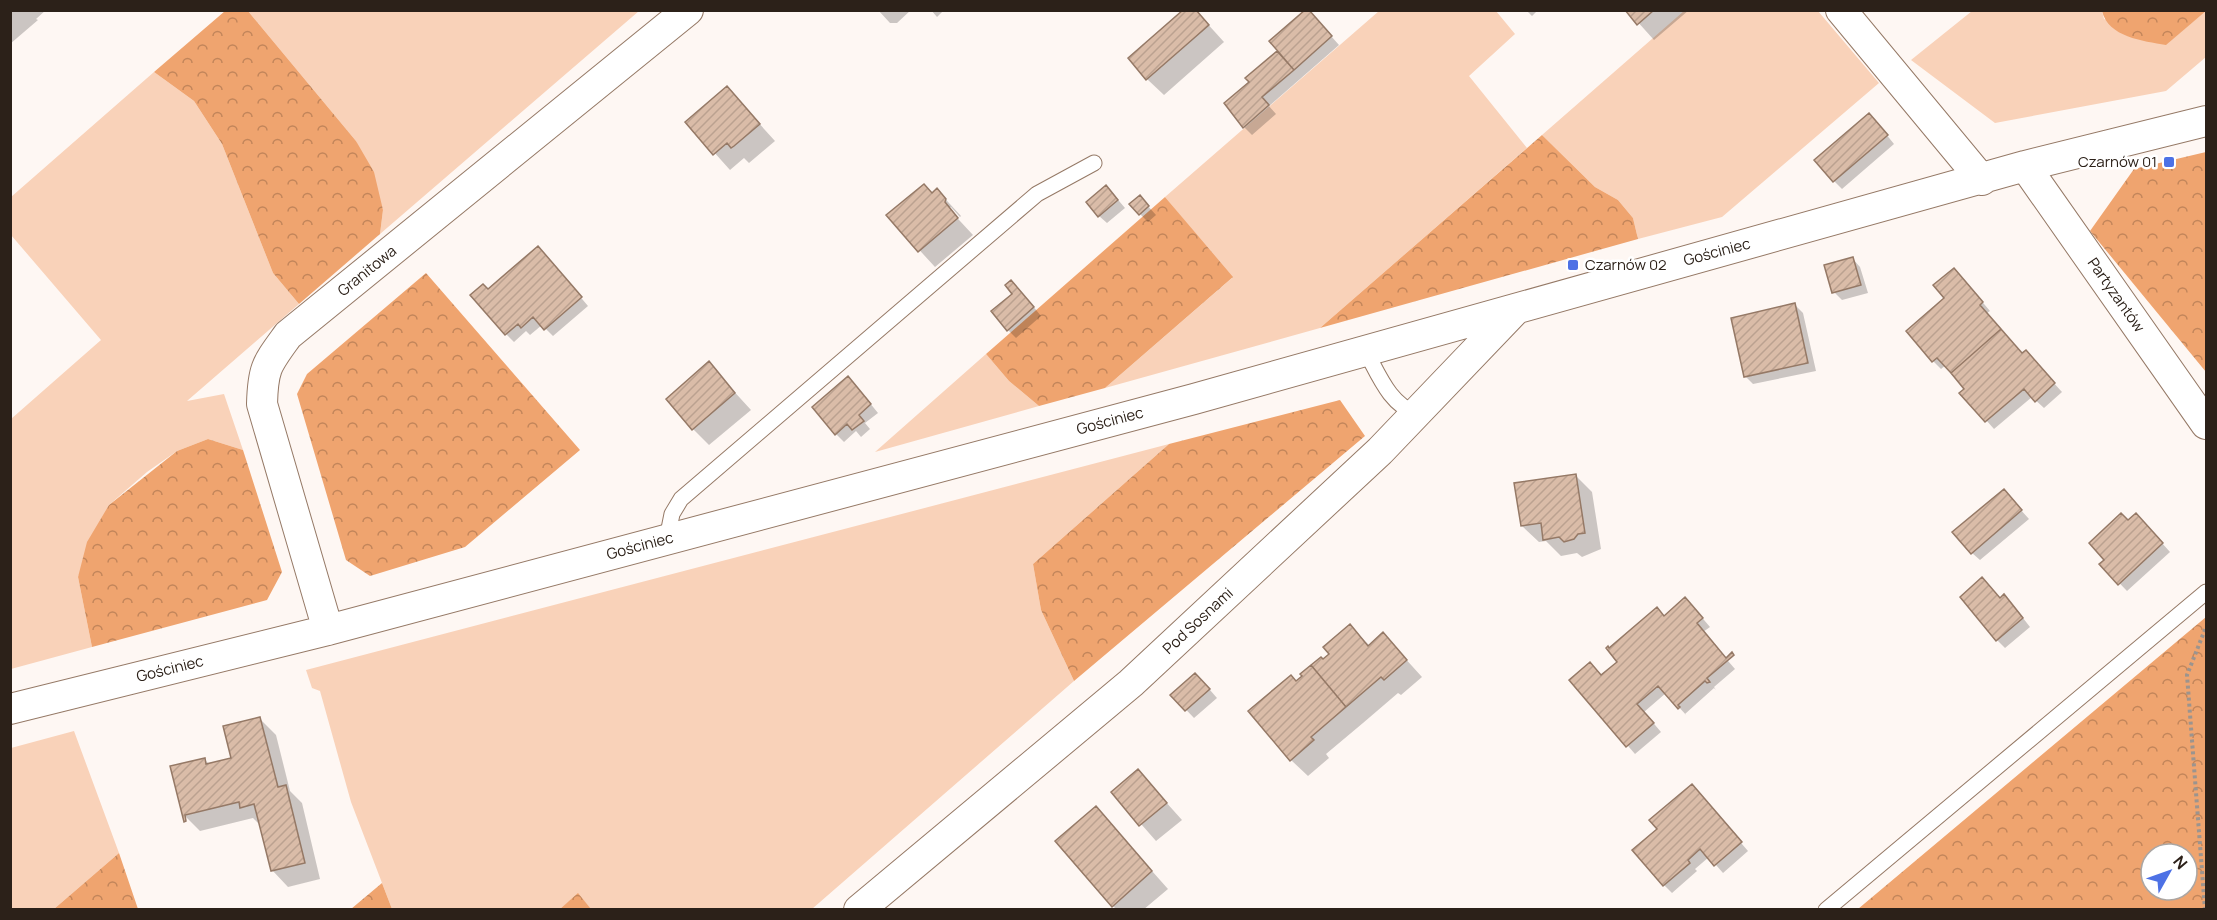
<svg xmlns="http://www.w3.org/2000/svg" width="2217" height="920" font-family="Manrope,sans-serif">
<defs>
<pattern id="forest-crowns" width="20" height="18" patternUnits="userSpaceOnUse" patternTransform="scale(1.5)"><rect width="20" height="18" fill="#efa46f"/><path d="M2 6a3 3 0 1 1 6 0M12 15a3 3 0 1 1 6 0" fill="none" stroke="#c2855a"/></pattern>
<pattern id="building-hatch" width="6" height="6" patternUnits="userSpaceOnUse" patternTransform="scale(1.5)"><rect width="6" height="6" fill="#dabca8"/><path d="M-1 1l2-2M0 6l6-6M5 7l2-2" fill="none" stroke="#bba190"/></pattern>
</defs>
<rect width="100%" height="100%" fill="#fef7f3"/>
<path fill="#f9d2b9" d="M248,11H639L380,234L383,210L356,141Z
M1379,11H1496L1515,34L1469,76L1527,148L1320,328L1105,388L1232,278L1165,197Z
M1684,11H1818L1879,83L1722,217L1638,239L1633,218L1618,200L1595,187L1542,135Z
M1972,11H2102L2104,19L2166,44L2206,11V57L2166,91L1995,123L1911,60Z
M154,72L194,101L222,144L273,273L299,304L187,401L224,394L243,450L208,439L177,451L147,472L109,505L78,577L92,647L11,669V419L101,340L11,235V197Z
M986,354L1009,381L1039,406L875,452Z
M1169,444L1033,564L1041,610L1074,681L812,909H591L578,894L560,909H392L351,802L320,691L312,688L306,670Z
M74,731L119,853L54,909L11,910V748Z"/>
<path fill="url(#forest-crowns)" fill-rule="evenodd" d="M225,11H248L356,141L374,172L383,210L380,234L299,304L273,273L222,144L194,101L154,72Z
M2102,11V10L2206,11L2166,45C2143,41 2108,37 2102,11Z
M1542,135L1595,187L1618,200L1633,218L1638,239L1320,328Z
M2206,152V372L2090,231L2134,169Z
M1165,197L1233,277L1105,388L1039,406L1009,381L986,354Z
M426,273L580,450L465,547L370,576L346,560L297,394L307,374Z
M1340,400L1365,436L1074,681L1041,610L1033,564L1169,444Z
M208,439L243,450L282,572L267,600L92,647L78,577L87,542L109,505L177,451Z
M2206,617V909H1858ZM2151,854H2187V890H2151Z
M119,853L138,909H54Z
M382,883L392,909H351Z
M578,893L591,909H560Z"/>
<path fill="#0003" d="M10,10H46L36,19L38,20L10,44Z
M878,10H911L897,23H890Z
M931,10H944L937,17Z
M1195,10L1224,42L1164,95L1147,79Z
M1526,10H1538L1532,16Z
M1627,10H1689L1654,40Z
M1315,18L1339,45L1269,106L1276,114L1252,135L1244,127L1251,82L1247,78Z
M727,88L775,141L749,163L744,158L730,170L687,122Z
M1877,123L1894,144L1842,189L1834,181Z
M937,190L961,216L960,217L951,207H947L973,235L935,267L888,216Z
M1114,195L1125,208L1107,223L1099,216Z
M1147,205L1156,215L1148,222L1140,214Z
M546,256L588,306L553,336L542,325L530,335L526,331L514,342L506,334Z
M1852,258L1860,267L1868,293L1842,300L1834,292Z
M1962,278L1990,311L1987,313L2022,354L2033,360L2062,392L2044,408L2032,397L1994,429L1962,393L1966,389L1946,365L1941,369L1933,361L1946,298Z
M1019,289L1041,316L1016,338L1008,330L1014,294Z
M1795,305L1803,313L1816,371L1753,384L1745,376Z
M708,363L751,410L709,445L693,429Z
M856,386L878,413L865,423L870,429L861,437L856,431L844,442L836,434Z
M1575,475L1592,492L1601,549L1582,557L1577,553L1561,556L1546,541L1539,542L1522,526Z
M2011,499L2029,519L1980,560L1972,553Z
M2128,522L2144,523L2170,552L2127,591L2101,564L2106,560Z
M2001,599L2012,604L2030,627L2005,648L1997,640Z
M1693,607L1710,627L1703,632L1735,669L1714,687L1716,690L1714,688L1685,714L1687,716L1666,693L1644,712L1661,732L1635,754L1571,680L1602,677L1619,662L1609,649L1665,617Z
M1350,626L1370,646L1383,634L1422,677L1401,695L1398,693L1363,723L1326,754L1329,758L1308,776L1291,760L1297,683L1331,654Z
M1203,682L1217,698L1194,718L1172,695Z
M260,719L276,735L290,791L302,803L320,879L288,887L272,870L260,823H258L253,818L200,831L184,815L204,759L210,765L233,759Z
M1138,771L1182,820L1156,841L1113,792Z
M1699,794L1748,851L1723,873L1709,857L1695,869L1697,871L1672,893L1664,885Z
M1096,808L1168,889L1143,910H1117L1113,906Z"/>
<path fill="url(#building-hatch)" stroke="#957966" stroke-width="1.5" d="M1183,10H1196L1209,25L1146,80L1128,58Z
M1305,10H1309L1332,36L1294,70L1269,41Z
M1625,10H1654L1637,25Z
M1277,51L1294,70L1262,97L1269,105L1243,128L1224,103L1249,82L1245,78Z
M727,86L760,124L734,146L731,148L727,143L713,155L685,122Z
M1869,113L1888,135L1833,182L1814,160Z
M924,184L932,193L937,188L946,199L945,202L958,218L918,252L886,215Z
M1106,185L1118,200L1098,217L1086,202Z
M1140,195L1149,206L1139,215L1129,204Z
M538,246L582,297L544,330L533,317L521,328L518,324L505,335L470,295L483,284L488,289Z
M1853,257L1861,285L1832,293L1824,265Z
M1954,268L1983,302L1980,305L2001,329L1951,373L1937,358L1932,362L1906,331L1944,298L1933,285Z
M1011,280L1034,307L1007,331L991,311L1012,294L1005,285Z
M1795,303L1808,363L1744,377L1731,318Z
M2001,329L2022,353L2026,350L2055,383L2035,402L2024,389L1985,422L1959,393L1964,389L1951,373Z
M709,361L735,393L692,430L666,399Z
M848,376L871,404L859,415L864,421L852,430L847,424L835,435L812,407Z
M1576,474L1585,533L1578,534L1574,539L1564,542L1559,537L1543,540L1541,523L1521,526L1514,483Z
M2004,489L2022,510L1971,554L1952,532Z
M2121,513L2128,520L2136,513L2163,543L2118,585L2099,564L2104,560L2089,543Z
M1982,577L2000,598L2004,594L2023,618L1996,641L1960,597Z
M1685,597L1703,618L1697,623L1726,658L1732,652L1734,655L1707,678L1710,682L1707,683L1705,681L1678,705L1680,707L1678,709L1658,686L1637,704L1654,723L1626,747L1569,680L1590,662L1601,675L1617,662L1606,648L1608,646L1609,648L1657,607L1664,616Z
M1350,624L1368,646L1383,632L1407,660L1384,680L1381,677L1346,707L1311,665L1321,657L1323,659L1329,654L1323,647Z
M1311,665L1346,707L1311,737L1314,740L1290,761L1248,711L1291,675L1296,681L1302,676L1300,674Z
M1195,673L1210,689L1185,711L1170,695Z
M260,717L278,787L286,785L305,863L271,871L254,804L240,808L239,802L185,815L186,821L184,822L170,766L205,758L206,764L231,758L223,726Z
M1138,769L1167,803L1139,826L1111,792Z
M1692,784L1742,842L1714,866L1700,849L1688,860L1690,863L1663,886L1632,850L1657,829L1649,820Z
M1096,806L1152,871L1112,907L1055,841Z"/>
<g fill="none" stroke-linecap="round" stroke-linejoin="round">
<defs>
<path id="lane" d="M1365,350C1379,375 1389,404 1417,414
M667,539L672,514L681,499L1037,194L1094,163
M1826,910L2206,592"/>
<path id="street" d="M1841,10L1982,180
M2025,166L2206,424
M328,630L262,404C263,367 267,364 288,335L688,10
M10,709L328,630L1194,399L2025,166L2206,121
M859,910L1131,683L1380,451L1516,309"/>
</defs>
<use href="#lane" stroke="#957966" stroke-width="17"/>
<use href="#street" stroke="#957966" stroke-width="32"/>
<path stroke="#9c948e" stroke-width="4" stroke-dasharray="3 3" stroke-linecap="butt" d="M2205,910L2187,675L2206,627"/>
<use href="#lane" stroke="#fff" stroke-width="15"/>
<use href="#street" stroke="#fff" stroke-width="30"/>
</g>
<g fill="#4d71e5" stroke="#fff" stroke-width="2">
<rect x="2163" y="156" width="12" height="12" rx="3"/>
<rect x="1567" y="259" width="12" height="12" rx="3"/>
</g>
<g text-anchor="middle" stroke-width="5" stroke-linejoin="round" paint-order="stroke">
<g font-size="15" fill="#2c2119" stroke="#fff" text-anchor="end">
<text x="2157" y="167">Czarnów 01</text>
<text x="1585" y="270" text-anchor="start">Czarnów 02</text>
</g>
<g font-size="15" fill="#2c2119" stroke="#fff">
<text transform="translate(1717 252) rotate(-15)" y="5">Gościniec</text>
<text transform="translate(367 271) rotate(-39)" y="5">Granitowa</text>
<text transform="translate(2116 295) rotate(55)" y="5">Partyzantów</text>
<text transform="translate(1110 421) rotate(-15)" y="5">Gościniec</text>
<text transform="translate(640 546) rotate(-15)" y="5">Gościniec</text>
<text transform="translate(1198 621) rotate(-43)" y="5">Pod Sosnami</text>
<text transform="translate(170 669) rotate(-14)" y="5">Gościniec</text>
</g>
</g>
<rect width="2217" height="920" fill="none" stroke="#2c2119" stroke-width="24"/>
<g transform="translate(2169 872) rotate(50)"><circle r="28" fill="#ffffff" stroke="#aba6a3" stroke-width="1.5"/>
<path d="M0-4.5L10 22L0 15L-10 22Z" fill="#4d71e5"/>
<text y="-9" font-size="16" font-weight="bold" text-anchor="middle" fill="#2c2119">N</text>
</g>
</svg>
